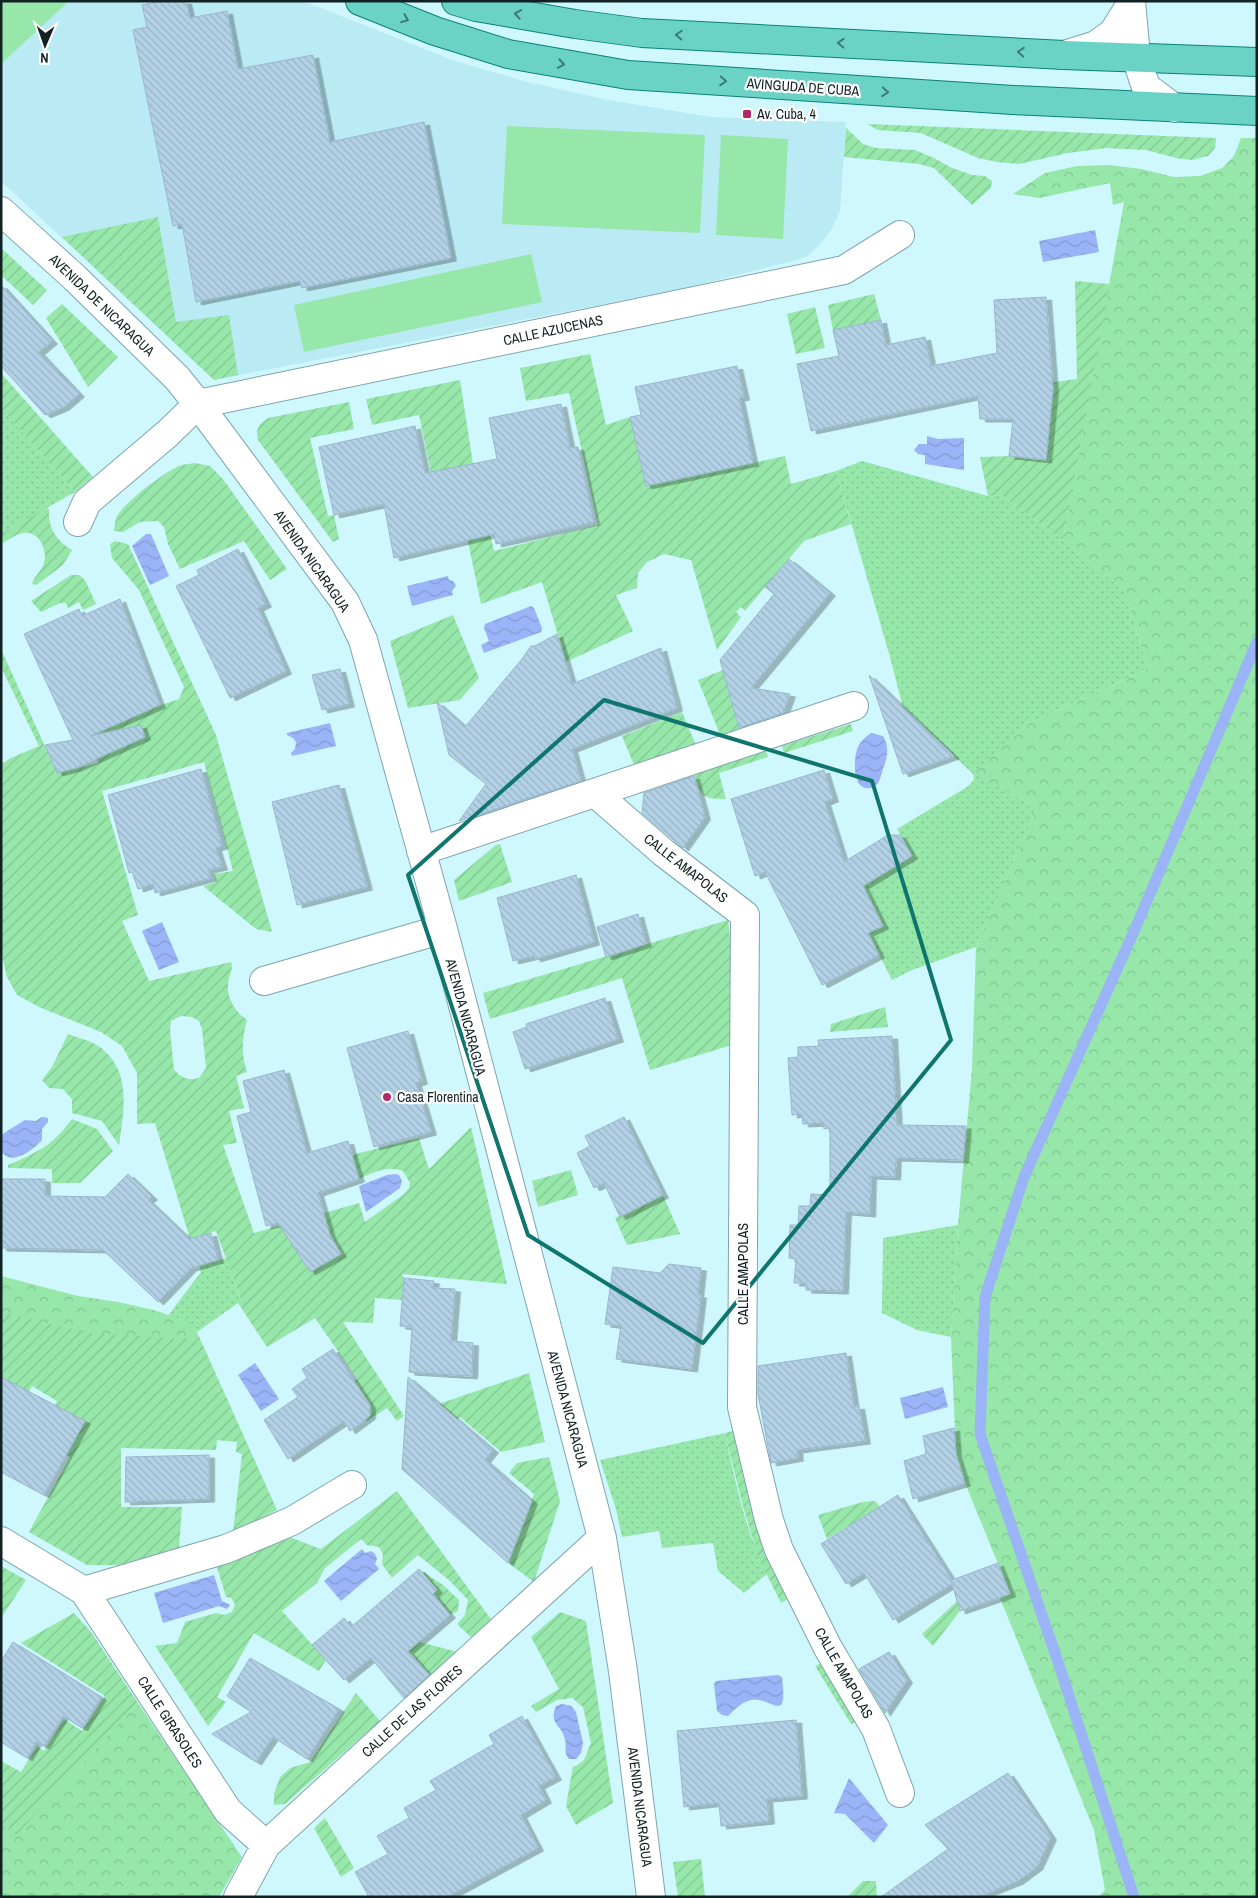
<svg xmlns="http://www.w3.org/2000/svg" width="1258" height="1898" font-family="'Archivo Narrow',sans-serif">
<defs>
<pattern id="grass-dots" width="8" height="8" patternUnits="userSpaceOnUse" patternTransform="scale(1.25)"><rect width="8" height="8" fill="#96e7a9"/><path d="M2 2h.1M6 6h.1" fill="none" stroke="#80c691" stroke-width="1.8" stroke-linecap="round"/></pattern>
<pattern id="forest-crowns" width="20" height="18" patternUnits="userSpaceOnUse" patternTransform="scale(1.25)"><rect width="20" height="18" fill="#96e7a9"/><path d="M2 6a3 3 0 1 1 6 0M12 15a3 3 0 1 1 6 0" fill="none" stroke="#80c691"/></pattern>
<pattern id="garden-furrows" width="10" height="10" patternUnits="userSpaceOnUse" patternTransform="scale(1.25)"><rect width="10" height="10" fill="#96e7a9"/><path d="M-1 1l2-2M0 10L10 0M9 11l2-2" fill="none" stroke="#80c691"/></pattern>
<pattern id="water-waves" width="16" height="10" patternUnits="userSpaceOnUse" patternTransform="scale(1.25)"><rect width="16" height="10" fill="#9bb4f7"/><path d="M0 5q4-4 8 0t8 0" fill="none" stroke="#849ad4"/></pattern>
<pattern id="building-back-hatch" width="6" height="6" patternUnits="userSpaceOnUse" patternTransform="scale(1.25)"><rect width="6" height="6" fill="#b3d1e6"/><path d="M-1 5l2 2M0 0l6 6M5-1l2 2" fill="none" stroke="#99b3c5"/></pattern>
<filter id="shadow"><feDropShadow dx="5.5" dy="3" stdDeviation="0" flood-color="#0004"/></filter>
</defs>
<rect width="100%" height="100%" fill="#cef7fe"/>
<path fill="#baebf4" d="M1,1H303L455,61L527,82L608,100L711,117L846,122L840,211L831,230L822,242L808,256L797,260L677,290L214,380L1,181Z"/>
<path fill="url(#grass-dots)" d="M1,408L75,492L1,534Z
M862,461L988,496L1001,495L1063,540L1125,591L1148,669L1028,724L974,773L1037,808L976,947L912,970L892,980L868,933L883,926L863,886L912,856L897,829L967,787L974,780L973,774L903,708L890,657L836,471Z
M958,1225L951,1337L917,1330L882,1313L883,1238Z
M226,1258L241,1301L187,1339L167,1317L201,1272L199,1265Z
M725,1433C735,1480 745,1531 767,1574L744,1593L718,1571L713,1543L662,1548L659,1531L622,1537L616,1509L600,1460Z"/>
<path fill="url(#forest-crowns)" d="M1241,138H1257V1897H1098L1105,1890L1094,1830L1000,1598L1010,1593L965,1483L956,1454L951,1337L958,1225L972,1069L976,947L1037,808L973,773L1028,724L1148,669L1125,591L1063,540L1124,202L1113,205L1110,183L1039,198L1013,194L1045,173L1077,166L1109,165L1141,169L1174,177L1200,176L1222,168L1234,156Z
M1,1276L78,1296L118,1302L154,1310L192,1323L198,1349L1,1340Z
M138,1703L242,1857L219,1897H1V1823L16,1834Z"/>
<path fill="#96e7a9" d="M1,1H69L1,64Z
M507,126L705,135L700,233L502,224Z
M721,135L788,139L783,239L716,235Z
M531,254L542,302L304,352L294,305Z"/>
<path fill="url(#garden-furrows)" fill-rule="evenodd" d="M868,124L1216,138L1215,148L1208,156L1192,160L1176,158L1146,150L1106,148L1068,153L1019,164L997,162L978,158L921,133L877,130Z
M846,128L863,144L876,148L915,150L934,158L952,168L972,175L985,176L992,181L991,188L972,205L934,168L919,164L844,157Z
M158,217L176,322L229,315L238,375L214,380L62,237Z
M1,248L47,290L33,305L3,277L1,278Z
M1075,281L1110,284L1063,540L1001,495L988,496L980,457L1010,456L1046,460L1047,383L1077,379Z
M874,294L881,320L833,330L828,305Z
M62,304L118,357L88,387L46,318Z
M815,307L825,348L796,354L787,314Z
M590,354L606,425L630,417L646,486L785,456L791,484L836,471L851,524L804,541L745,611L741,607L736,612L741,617L717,650L691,560L664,554L647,562L638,573L637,588L616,595L633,631L566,662L542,582L481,604L466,532L435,492L419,415L372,425L366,399L460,380L473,464L494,551L598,525L569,393L526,401L520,368Z
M1,373L93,477L75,492L1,408Z
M349,402L354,429L310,438L328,516L334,515L339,539L333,542L258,440C255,429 259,424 268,418Z
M195,463L210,466L223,479L287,569L270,580L244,541L180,569L168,544L164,527L158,521L140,522L123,532L114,531C115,524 115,517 120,512C129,499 165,472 179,466C184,464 190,464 195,463Z
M46,508L49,509C48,529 56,540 72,550L63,565L36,585L32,584C34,576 41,572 44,563C48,550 39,530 23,533C16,534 7,541 1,544V534Z
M115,541L128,544L216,735L272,932L256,929L203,886L216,882L214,874L233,871L204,762L102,791L138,915L122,921L149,981L231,962C233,969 231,971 229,978C225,995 233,1010 247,1020C242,1038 241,1054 247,1072L236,1076L244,1108L229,1111L237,1143L223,1145L254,1233L359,1203L365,1222L404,1194L409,1188L410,1183L403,1171C388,1165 374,1172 359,1179L352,1155L419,1138L429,1169L471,1127L507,1284L402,1274L404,1278L402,1300L375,1298L373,1323L343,1322L404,1416L397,1421L387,1408L367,1421L345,1387L357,1379L315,1318L267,1347L238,1303L241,1300L216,1231L190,1239L155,1123L137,1124V1073L122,1046L101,1032L39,1007L17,995L7,977L1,952V760L3,763L11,758L39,746L1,667V649L57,773L98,763L90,736L158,706L179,699L184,687L139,590L112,558L110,544ZM181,1016L192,1017L199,1021L202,1029L206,1068L199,1078C188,1081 182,1078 174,1070L170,1030L171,1021ZM341,1254L310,1272L303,1261Z
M71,575H79L85,580L96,604L83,610L79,602L68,608L66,603H60L41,612L31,601Z
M453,615L479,678L460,700L408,708L390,641Z
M723,670L740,731L721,737L698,680Z
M682,712L696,745L634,765L622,736Z
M851,724L853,731L784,753L782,746Z
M766,751L768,757L719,773L726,799C702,799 700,796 694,774Z
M500,844L512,882L459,901L454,880L496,845Z
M728,920L733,966L732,1045L650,1070L622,978L490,1019L483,993Z
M885,1007L888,1027L830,1032L831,1024Z
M68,1034C78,1038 92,1041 100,1047C132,1072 124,1109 119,1145L102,1121L72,1113V1099L63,1089L49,1088L42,1080L52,1067Z
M72,1119L97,1129L113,1151L80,1183H52V1169L8,1168V1165C38,1152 52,1146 72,1119Z
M571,1170L578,1195L538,1207L532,1181Z
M663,1195L680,1234L627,1245L615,1218Z
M1,1312L88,1333L187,1339L197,1332L277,1510L233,1532L242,1454L236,1452L237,1442L217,1440L216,1450L121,1448V1507H182L179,1548L119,1565H87L29,1532L70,1457L55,1449L46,1424L57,1401L32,1386L22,1403L1,1393Z
M529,1373L545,1442L501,1452L460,1417L454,1423L433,1406Z
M733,1431L750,1502L767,1555L790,1598L781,1603L758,1557L742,1503L725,1433Z
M549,1457L560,1501L534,1582L508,1563L534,1494L509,1473L517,1463Z
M397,1491L493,1622L473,1639L457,1624L465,1615L468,1600L450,1581L418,1555L392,1578L382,1564L383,1554L379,1547L367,1545L361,1539L325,1568L317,1583L282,1611L326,1660L319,1671L254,1633L217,1697L226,1702L208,1726L155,1646L177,1643L185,1622L216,1613L224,1615L232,1612L235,1604L231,1598L226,1597L216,1564L284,1535L321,1549Z
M875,1501L880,1507L827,1539L818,1515L863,1502Z
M1,1566L26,1580L1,1618Z
M419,1569L443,1585L459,1600L458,1611L450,1615L433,1594L437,1590Z
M957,1601L960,1611L933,1646L922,1634Z
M560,1612L586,1621L613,1803L576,1825L566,1806L573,1766H576L584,1760L591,1743L583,1707L572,1698L557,1700L536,1712L531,1706L559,1689L531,1637Z
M74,1613L91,1632L138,1703L16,1835L1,1823V1761L21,1772L37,1746L44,1751L64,1719L82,1731L105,1696L21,1643Z
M419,1642L458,1652L431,1676L408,1651Z
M824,1662L858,1721L851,1724L815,1666Z
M356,1693L380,1721L285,1804L274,1805V1794L280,1777L290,1768L310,1762Z
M325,1818L354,1868L341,1877L314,1828Z
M701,1859L705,1897H678L673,1862Z
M863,1881H876L877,1897H847Z"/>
<path fill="url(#water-waves)" d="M1095,230L1099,252L1043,262L1039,241Z
M927,436L938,439L964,438V470L925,464V455L918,454L914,450L919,444H927Z
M146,534H151L169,576L150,585L132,546Z
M448,576L449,580L453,581L456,586L452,591L453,595L412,606L407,586Z
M531,606L534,608L542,628L541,632L484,653L481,645L489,641L484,628L485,624Z
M330,723L336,746L292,756L291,753L295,749L296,742L293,738L287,735V733Z
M871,733L883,736C889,746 888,755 884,766C882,771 881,779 877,784C875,787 874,787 870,788C852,791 853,758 858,747C861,741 865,737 871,733Z
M162,922L179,962L159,970L142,931Z
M42,1117L48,1118V1122L42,1129V1140C36,1147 19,1161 8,1157C7,1157 3,1153 1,1152V1136L4,1133L25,1120L36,1121Z
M395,1174L399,1175L402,1181L400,1188L366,1212L359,1186L387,1175Z
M255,1363L279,1399L261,1411L238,1375Z
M943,1387L948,1407L905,1419L900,1398Z
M362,1549L365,1553L371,1551L375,1554L377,1559L375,1564L379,1569L341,1601L324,1581Z
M214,1575L222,1601L230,1605L227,1609L219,1606L163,1623L154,1593Z
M778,1675L782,1677C788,1727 772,1696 751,1700C742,1702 735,1709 728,1716L722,1715L717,1711L714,1684L716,1681Z
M562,1704L571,1706L576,1712L583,1743L581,1753L576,1759H569C563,1752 567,1748 565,1740C563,1725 548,1725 556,1706Z
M849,1778L888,1825L874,1843L845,1814L834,1813Z"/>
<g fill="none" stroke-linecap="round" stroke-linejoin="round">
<path stroke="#9bb4f7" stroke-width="11" d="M1134,1897L1059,1665L980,1434L985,1297L1024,1177L1135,929L1257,642"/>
</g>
<path fill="url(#building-back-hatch)" stroke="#9ab7cb" filter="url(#shadow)" d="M161,1H186L190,18L227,11L238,69L313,55L330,142L424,122L451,258L302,288L300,281L196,302L182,224L173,226L133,30L147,27L142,5Z
M1,285L52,341L39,352L79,394L64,407L45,415L1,366Z
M1046,297L1053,389L1046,460L1009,456L1013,419H980L978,396L811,431L797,364L839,356L833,330L881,320L886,345L925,337L931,366L997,353L994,300Z
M737,366L744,397L739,398L753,463L646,486L630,417L641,415L635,387Z
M561,404L570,448L578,447L594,522L496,544L494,534L394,558L384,504L334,515L319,447L415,426L425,473L497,459L489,418Z
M238,549L266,604L258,608L286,671L230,698L176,586L199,575L197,570Z
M789,559L830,593L751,688L790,694L783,713L739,728L720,660L774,594L765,587Z
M120,599L160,705L90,736L141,725L145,737L76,768L57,773L45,745L73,740L24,634L79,609L82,616Z
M557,634L572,684L661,648L677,708L572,749L581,781L459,821L486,784L449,755L437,702L465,727L522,659L531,646H535Z
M340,669L349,704L322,710L312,675Z
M869,675L954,756L903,774Z
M201,769L222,846L216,848L222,867L208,870L211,878L155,893L153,884L138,889L132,872L129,873L108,795Z
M824,770L833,799L825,802L844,862L888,835H900L912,856L863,886L883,926L868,933L879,955L822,985L765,872L755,876L731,799Z
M694,776L705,817L683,848L642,813L644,793Z
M339,785L367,887L297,905L272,802Z
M576,875L594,942L535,959L534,956L513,961L497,898Z
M638,914L646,944L606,957L597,927Z
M605,998L618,1039L525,1069L513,1032L527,1027L526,1024Z
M408,1031L422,1081L416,1083L431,1132L374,1147L347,1048Z
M892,1036L897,1125L966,1126L963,1160L896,1158L895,1177L871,1176L870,1214L846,1212L843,1291L806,1290V1283H794L796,1259L789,1258L790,1225H798L799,1206H810L811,1194L830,1195V1128L824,1129L823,1123L803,1124L802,1114L792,1115L788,1058L798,1057V1047L819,1046L818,1040Z
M284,1070L307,1153L348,1141L359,1179L318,1193L330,1235L341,1254L310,1272L278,1223L266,1226L237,1116L251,1112L243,1081Z
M624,1117L663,1195L620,1217L604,1183L594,1188L577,1153L590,1146L585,1136Z
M128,1174L152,1197L148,1200L189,1239L211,1233L218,1260L191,1268L158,1302L103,1250L1,1248V1179H45V1196L105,1197Z
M669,1264L701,1268L698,1295H701L692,1369L616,1359L621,1326L605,1324L613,1267L660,1273Z
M404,1278L434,1281L433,1288L455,1289L451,1341L473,1343L472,1376L409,1372L412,1327L400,1326Z
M333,1349L370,1405V1416L350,1431L344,1421L288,1459L264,1420L298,1397L292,1389L307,1378L302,1369Z
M846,1353L854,1407L859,1406L865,1441L797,1450L798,1458L771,1463L758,1394V1366Z
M1,1377L85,1421L44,1495L1,1472Z
M408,1377L493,1450L485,1460L532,1501L508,1563L402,1469Z
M954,1428L956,1454L965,1483L913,1499L904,1461L926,1454L923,1436Z
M209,1455V1499L125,1502L126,1457Z
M898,1495L952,1580L998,1563L1010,1594L960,1611L952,1584L893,1620L864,1573L846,1584L821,1544Z
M419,1569L437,1590L433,1594L450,1615L408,1651L429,1675L404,1698L371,1658L344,1680L312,1645L344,1618L351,1627Z
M13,1642L101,1697L82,1728L63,1716L44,1746L36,1742L27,1758L1,1742V1661Z
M889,1652L907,1680L885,1713L859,1669Z
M250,1658L339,1709L307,1759L273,1737L256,1762L212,1734L251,1712L227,1696Z
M522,1716L556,1777L539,1786L546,1800L521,1815L538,1848L447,1897H369L355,1872L388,1854L377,1836L409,1818L404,1808L436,1790L430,1781L494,1744L489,1735Z
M796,1720L802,1796L767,1799L769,1821L721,1826L719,1803L684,1807L677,1731Z
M1008,1773L1051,1837L1037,1867L1018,1881L978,1897H881L948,1849L925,1825Z"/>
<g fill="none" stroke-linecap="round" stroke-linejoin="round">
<defs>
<path id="minor" d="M1131,1L1136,57L1146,87L1174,108
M1064,55L1096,45L1113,33L1131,4
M1,211L75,278L177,378L198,404L345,602L363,640L443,929L602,1538L623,1671L651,1897
M198,404L844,270L900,235
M78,522L87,502L167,434L198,404
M595,793L664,853L745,915L742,1407L769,1520L779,1550L828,1648L876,1729L900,1793
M421,851L854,706
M264,981L443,929
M1,1541L84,1591L228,1811L266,1845
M84,1591L226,1549L292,1521L352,1485
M238,1897L266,1845L602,1538"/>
<path id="major" d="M360,1L435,31L508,54L628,75L1013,100L1257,111
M456,1L476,7L575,24L642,33L1064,55L1257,62"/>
</defs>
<use href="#minor" stroke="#7ea5ac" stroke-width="30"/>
<use href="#major" stroke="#0a8275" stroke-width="30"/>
<use href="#minor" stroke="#fff" stroke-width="28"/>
<use href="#major" stroke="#6ad3c6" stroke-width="28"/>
</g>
<defs><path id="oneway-chevron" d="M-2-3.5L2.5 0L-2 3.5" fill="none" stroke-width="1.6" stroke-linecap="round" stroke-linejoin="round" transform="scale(1.25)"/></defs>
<g stroke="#3e7a75">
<use href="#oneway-chevron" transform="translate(518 14) rotate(-170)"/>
<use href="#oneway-chevron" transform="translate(405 19) rotate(22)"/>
<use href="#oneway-chevron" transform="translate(679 35) rotate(-177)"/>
<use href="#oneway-chevron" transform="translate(841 43) rotate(-177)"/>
<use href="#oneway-chevron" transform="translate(1021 52) rotate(-176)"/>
<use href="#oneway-chevron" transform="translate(561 64) rotate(10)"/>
<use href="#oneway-chevron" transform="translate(723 81) rotate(4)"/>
<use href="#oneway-chevron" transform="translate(885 92) rotate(4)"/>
</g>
<path fill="none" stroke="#0f766e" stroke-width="4" stroke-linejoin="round" d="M604,700L872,781L951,1040L703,1343L528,1235L408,875Z"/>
<g fill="#b1296a" stroke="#fff" stroke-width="2">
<rect x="742" y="109" width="10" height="10" rx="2.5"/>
<circle cx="387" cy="1097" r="5"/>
</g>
<g text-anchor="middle" stroke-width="4.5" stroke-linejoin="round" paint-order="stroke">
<g font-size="14" fill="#122224" stroke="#fff">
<text transform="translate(803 87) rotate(4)" y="5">AVINGUDA DE CUBA</text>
<text transform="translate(102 305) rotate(44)" y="5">AVENIDA DE NICARAGUA</text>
<text transform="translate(553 330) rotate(-12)" y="5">CALLE AZUCENAS</text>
<text transform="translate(312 561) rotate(55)" y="5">AVENIDA NICARAGUA</text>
<text transform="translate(686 868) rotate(38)" y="5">CALLE AMAPOLAS</text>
<text transform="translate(466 1017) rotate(75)" y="5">AVENIDA NICARAGUA</text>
<text transform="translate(743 1274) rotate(-90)" y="5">CALLE AMAPOLAS</text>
<text transform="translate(568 1409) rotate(75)" y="5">AVENIDA NICARAGUA</text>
<text transform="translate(844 1673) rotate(60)" y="5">CALLE AMAPOLAS</text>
<text transform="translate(412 1711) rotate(-42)" y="5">CALLE DE LAS FLORES</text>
<text transform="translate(170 1722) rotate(57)" y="5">CALLE GIRASOLES</text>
<text transform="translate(640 1807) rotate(83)" y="5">AVENIDA NICARAGUA</text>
</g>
<g font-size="14" fill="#122224" stroke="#fff" text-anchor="start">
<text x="757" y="119">Av. Cuba, 4</text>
<text x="397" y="1102">Casa Florentina</text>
</g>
</g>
<rect width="1258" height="1898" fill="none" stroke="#122224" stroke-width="5"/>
<g transform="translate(45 45) rotate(182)" stroke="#ffffff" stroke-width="4" paint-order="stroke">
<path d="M0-4L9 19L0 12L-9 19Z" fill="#122224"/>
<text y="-8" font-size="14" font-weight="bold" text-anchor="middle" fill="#122224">N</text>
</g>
</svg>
